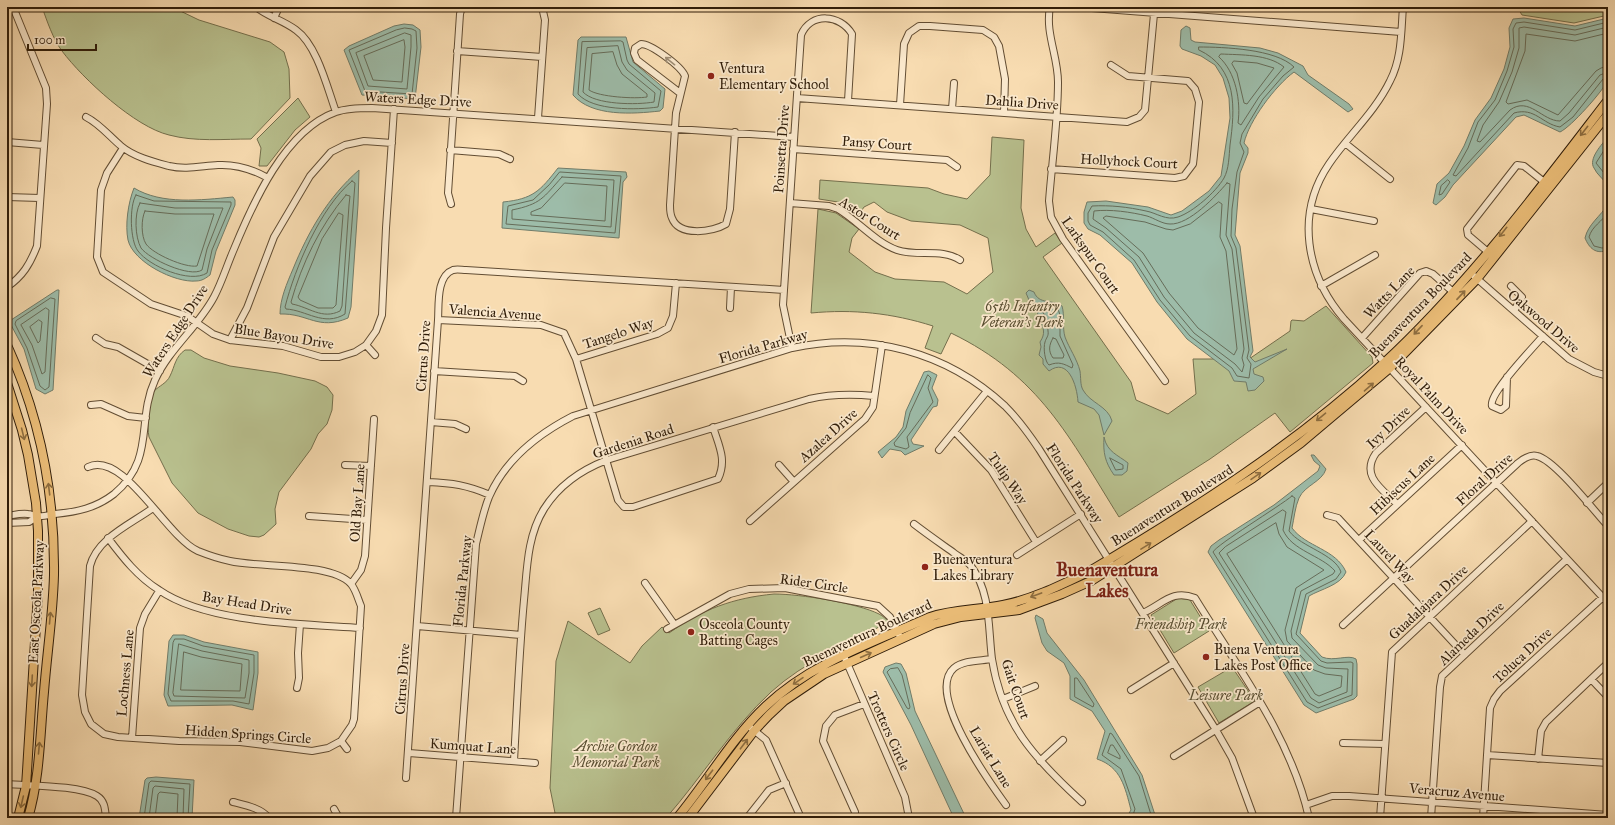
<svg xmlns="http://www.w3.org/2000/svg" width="1615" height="825" font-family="'IM FELL Great Primer',serif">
<rect width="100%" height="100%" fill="#f8dcb1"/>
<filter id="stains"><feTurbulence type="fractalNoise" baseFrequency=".005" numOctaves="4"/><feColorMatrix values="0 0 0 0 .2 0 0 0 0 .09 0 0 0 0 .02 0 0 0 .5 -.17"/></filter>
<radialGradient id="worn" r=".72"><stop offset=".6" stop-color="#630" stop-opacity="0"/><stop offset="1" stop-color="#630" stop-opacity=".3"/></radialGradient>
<path fill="#b9c18f" stroke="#746f4c" d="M42,7H172L199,20L270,42L284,52L289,69L290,98L251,139C224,139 195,142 169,135C135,127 83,79 62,51C53,39 47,21 42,7Z
M1517,7H1608V15L1574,23L1522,15Z
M298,98L310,117L295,130L267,166H259L261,148L257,139Z
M992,137L1024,140L1021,208L1026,229L1036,247L1055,233L1062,243L1043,257L1131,382L1136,400L1168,414L1196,394L1193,359H1249L1290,331L1291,321L1292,320L1304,321L1326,306L1372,357L1373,363L1290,432L1275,413L1210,459L1119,517C1069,437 1040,376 951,333L941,354L925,348L933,326C892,313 853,309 811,313L818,209L836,213L859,229L852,238L849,252L875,272L895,279L944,282L967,294L993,272L988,238L960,225L911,221L887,212L874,202L864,207L858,216L838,202L819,199L820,180L928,188L944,194L967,199L990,175Z
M185,350H191L204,358L230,366L278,373L315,381L327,387L333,395L332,410L327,424L318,434L311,449L279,492L275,509L276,524L264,535L259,537L249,536L228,529L198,513L172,483L149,437C147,428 148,399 154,391C159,386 167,383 170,376C175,366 175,357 185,350Z
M774,594C800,594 857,603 879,614C883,616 886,619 889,622C850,642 804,662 771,692C731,729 702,777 666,818H556L550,788L556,661L568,621L630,663L642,646L662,627L669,633C703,609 733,598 774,594Z
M1178,598L1190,600L1209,631L1174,653L1151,615Z
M600,608L610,630L598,635L588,613Z
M1232,667L1255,701L1219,723L1198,687Z"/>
<path fill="#9dbca9" stroke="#717c69" d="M1524,18L1575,26L1608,18C1608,29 1610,73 1608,80C1603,91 1571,127 1560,132L1524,115L1516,117L1453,185L1445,197L1436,205L1433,203L1437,184L1449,173L1464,146L1475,120L1491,98L1504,69L1510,47L1509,28L1513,19Z
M404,24L413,25L420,30L421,47L415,99L362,95L344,50L349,46L394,26Z
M1186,26L1190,28L1191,40L1195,42L1260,48L1278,53L1303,66L1308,75L1349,104L1353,109L1348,112L1294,72C1275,86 1249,121 1244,143L1248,148V153L1240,173L1235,235L1240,246L1253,351L1250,357L1255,362L1287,349L1253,369L1254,374L1263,377L1264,381L1255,390L1248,391L1246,382L1234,381L1229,371L1187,339L1157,302L1132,263L1100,235L1088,229L1084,223V212L1087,202L1106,201L1148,207L1171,215L1182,211L1209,191L1221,176L1230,118L1229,98L1223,78L1215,65L1201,56L1182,49L1180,46L1181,30Z
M581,37H626L633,62L665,89L663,108L660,111C633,114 592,117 573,95L578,40Z
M1608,137V186C1604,179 1597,175 1594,168C1588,159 1602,144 1608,137Z
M558,168L626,172L627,177L623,182L619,238L502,228L503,202C533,199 540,191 558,168Z
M359,170L358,205L351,307L348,318C318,331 308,313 280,314C280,299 287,283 293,269C308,232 328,197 359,170Z
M134,188C162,205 201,200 233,197L235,200V205L216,251L210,275C206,278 202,281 196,281C175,283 133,262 128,240C125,225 128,203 134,188Z
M1608,204V250C1596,255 1589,248 1585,238C1588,224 1601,216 1608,204Z
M57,290H59L53,390L45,394L36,389L24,349L11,325V320Z
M1029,290L1034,292C1039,305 1052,299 1062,306C1065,316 1062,327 1065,337C1069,348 1077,359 1080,371C1081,377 1080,385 1083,390C1090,403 1108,406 1112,421L1104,435L1099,415L1094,409L1078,402C1077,385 1068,357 1049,371L1043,364V359L1039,355L1041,347L1040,342C1046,333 1043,329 1041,320L1043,318L1038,315L1035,304L1029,300L1026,293Z
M929,371L937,375L932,388L938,400L937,406L933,407L911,440L913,444L924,446L905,455L901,451L890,449L882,458L878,452L896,437L903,427L906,411L924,372Z
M1104,437C1107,452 1118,455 1128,463L1127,471L1122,475H1114C1105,462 1103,453 1104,437Z
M1311,455H1314L1326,469C1322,482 1305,485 1299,498C1295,507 1294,519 1292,528C1306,547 1336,549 1346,572C1341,585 1321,589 1309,596L1300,633L1322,657C1334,662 1348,654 1356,659L1357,664V696L1354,699L1316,713L1304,705L1208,552L1211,546L1219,540L1274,505L1318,471L1320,466L1314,461Z
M1036,615L1043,619L1047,633L1084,680L1142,775L1156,818H1126L1131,810C1125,787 1121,767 1097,759L1105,731L1092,711L1070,699V676L1064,663L1047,651L1042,643L1035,618Z
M173,635H184L204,642L258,652V673L253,710L232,705L168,706L164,695L169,641Z
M896,663L901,664L906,673L915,711L966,818H954L953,816L911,725L883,672L885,667Z
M156,777L194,780L192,818H139L145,780L147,778Z"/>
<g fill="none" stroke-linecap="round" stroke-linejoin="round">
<path stroke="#666c59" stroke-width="1" d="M1608,22L1575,30L1524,22L1516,23L1513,29L1514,47L1507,71L1495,100L1478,122L1468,148L1453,175L1456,176L1514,113C1535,107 1542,124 1560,127L1573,117L1603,79L1608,77
M1608,27L1575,35L1524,27L1519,28V48L1512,72L1499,102L1483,125L1477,141L1480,142L1510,110C1529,96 1542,121 1560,121L1569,113L1600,75L1608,72
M405,28L412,29L416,31L417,48L412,94L365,91L349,50L396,30Z
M405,33L411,35V47L407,89L368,86L356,53Z
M1608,33L1575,41L1526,34L1525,51L1506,102L1508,104L1527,100L1558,115L1596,71L1601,68L1608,66
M404,40L405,47L402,82L373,80L364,56Z
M621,41L623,42L627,60L629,64L661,91L658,107C637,110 593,111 578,94L582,42Z
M618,46L622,62L627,70L655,93L654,102C637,105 595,105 583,92L587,48Z
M1199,47C1224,47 1276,49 1294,67L1283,76L1263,99L1242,134L1240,143L1244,152L1237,172L1232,209L1231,236L1236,248L1249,350L1247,358L1251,364L1249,378L1237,376L1232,368L1190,336L1160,300L1134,260L1103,232L1090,225L1088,221V213L1092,206C1110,205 1128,207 1146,211C1157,213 1166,221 1178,217C1193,212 1216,192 1224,178C1229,169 1229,156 1230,145C1235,109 1238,68 1199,50Z
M613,52L617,65L622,74L647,94V97C635,99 599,97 589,90L592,54Z
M1221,54C1241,55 1268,54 1284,67L1259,97L1241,125L1238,123C1241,102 1236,72 1219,57Z
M1234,61L1257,63L1274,68L1247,104L1244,103L1237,73L1232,64Z
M1608,144L1596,163L1608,178
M560,172L621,176L615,233L506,224L508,206L533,200L549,185Z
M562,177L614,180L611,227L512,219V210C541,204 543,198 562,177Z
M1448,180L1450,182L1442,194L1439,195L1441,186Z
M352,181L355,183L345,314C324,327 306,310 286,309L285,307C295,268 320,208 352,181Z
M565,183L607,186L605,221L531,215V212L541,208Z
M1227,183L1230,184L1226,235L1232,249L1244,349L1242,358L1244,365L1242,372L1235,364L1194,333L1164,297L1139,257L1106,228L1093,219L1094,211C1110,209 1131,212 1147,216C1154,218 1162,224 1170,224C1189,225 1216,196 1227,183Z
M136,195L154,201L231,202V205L212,250L207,273C190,284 149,266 138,251C130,241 129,206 136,195Z
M346,195L350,196L349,205L342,306L340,311C322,320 309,307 292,304L291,302C302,263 320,226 346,195Z
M1219,202L1222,204L1220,237L1226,251L1237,349L1234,355L1198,328L1169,293L1143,253L1103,218L1106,216L1145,222L1166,229L1173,230L1190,224Z
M140,203L175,208H223L207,249L202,270C190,278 149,259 141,248C135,237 134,214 140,203Z
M145,211L175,214H214L197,266C185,268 153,254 146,244C141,236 141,219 145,211Z
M1608,212C1602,222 1592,226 1589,237L1594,246L1602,248L1608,247
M339,213L343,215L336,305L333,308H318L300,300L298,297L322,239Z
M51,298L55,299L49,387L45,390L40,386L27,348L15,324L16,321Z
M1044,306H1055L1058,309L1060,315V336L1073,365L1072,368C1064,364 1059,361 1049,365C1045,362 1043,348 1045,342C1046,338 1049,336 1048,331C1048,322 1043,315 1042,307Z
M46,308L49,310L45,372L42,374L32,345L21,325Z
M39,320L42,322L40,341L38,343L30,327Z
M1053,338L1056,339L1064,355L1063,358H1053C1048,351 1049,345 1053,338Z
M928,375L931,378L928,388L933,402L907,437L909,447L906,449L895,446L894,443L906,428L910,413Z
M1110,458L1123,465V469L1116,470Z
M1292,496L1295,498L1289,531C1301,547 1335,554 1341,572L1336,579L1306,594L1296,634L1321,661L1327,663L1351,662L1353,663L1352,695L1318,708L1307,702L1213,552C1216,545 1280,506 1292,496Z
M1283,510L1286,512L1283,530C1292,551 1321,555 1335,571L1333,574L1301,591L1291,631L1292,638L1318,665L1326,668L1348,669L1347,692L1319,703L1311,698L1219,553L1225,547Z
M1276,523L1279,534L1287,547L1324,570L1296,588L1285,630L1287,641L1314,670L1325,674L1342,676L1341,687L1319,696L1315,694L1227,554Z
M175,639H184L203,646L254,655V673L249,704L233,701H171L168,694L173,643Z
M179,644L202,651L249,660V673L245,698L174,696L173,693Z
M184,652L201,657L242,664L240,691L181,690Z
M898,668L902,675L910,707L909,709L907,708L887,672L890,669Z
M1075,678H1077L1094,704L1093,707L1075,697Z
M1111,745H1113L1120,756V759L1108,753Z
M144,818L149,783L151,781L190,784L188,818
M149,818L153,788L155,786L184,789L183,818
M155,818L158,794L160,792L178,794L177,818
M1132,818L1135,809L1121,769L1102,755L1110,733L1112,734L1139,776L1152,818"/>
<defs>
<path id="minor" d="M256,7C268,17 283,20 296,30C317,45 327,87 336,112
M1050,7C1045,33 1058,56 1058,82C1058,121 1052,162 1049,201L1051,217L1063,239L1165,381
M1079,7L1401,32
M1403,7C1401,32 1402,58 1390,81C1375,112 1348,136 1329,164C1295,214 1306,275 1344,319L1608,603
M274,18L279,7
M457,51L542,57
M680,93L637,60L634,53L635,48L641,44C651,44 681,66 685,76L676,113L670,205C670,209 670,214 672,218C679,237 713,232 726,224L730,209L735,132
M797,98L1127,122L1139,117L1145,110L1154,14
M900,105L904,44L909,33L919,26H930L983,30L994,37L999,46L1005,79L1004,113
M952,109L954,83
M86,117C100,124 110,137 121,146C134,157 154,162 169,166C186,170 201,166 218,165C236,164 252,169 268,178
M538,118L545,20L542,7
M7,142L43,145
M1345,143L1390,179
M123,148L107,173L101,190L97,257L103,272L151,304L187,316L213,334L230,340L283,346L321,357H339L355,352L366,345L376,331L382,315L386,228L394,109
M793,149L947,160L957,167
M450,150L499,154L510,159
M1051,169L1175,178L1184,176L1193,164L1194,155L1199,102L1195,89L1188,81L1128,76L1111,65
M7,197L40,198
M790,203L829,206L838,209C858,221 875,242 897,250C917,257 942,248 960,260
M451,204L448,193L460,14L462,7
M1311,209L1374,221
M1488,252L1468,235L1467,229L1517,165L1524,166L1548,185
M1474,276L1569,359L1594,372L1608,376
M1321,286L1375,255
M1511,286L1522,297L1514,311
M7,287C23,276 30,264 37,246L47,104L46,88L13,7
M730,308L731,287
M438,320L541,325L564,333L576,359L618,500L624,507H633L718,479C727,460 719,446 713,427
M96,338L105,344L118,347L160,371
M1362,338L1420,273L1426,271L1433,274L1453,292
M230,340L247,308L274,237L310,176L331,152L345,145L364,141L392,143
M366,345L375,355
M792,348L783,305L801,35C811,12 840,14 852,34L848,101
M576,359L657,334L668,328L673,316L676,283
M434,371L515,376L523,381
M1507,377L1506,406L1501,410L1492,406C1488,394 1533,348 1543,336
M91,405L101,404L128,416L146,418
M431,422L455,424L466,429
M955,432L991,470L1036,542
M939,450L987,391
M345,465L371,466
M779,465L794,482
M88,467C124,450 166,537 198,551C208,555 220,559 230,561C260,568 331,562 351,584C356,590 358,599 361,606L354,719L352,725L341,741L328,748L312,751L240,742L179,741L118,737L104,734L91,724L85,712L82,695L90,566C97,538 131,524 153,508
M428,482C452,483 467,485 490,495
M1587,503L1608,483
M1397,504C1382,489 1360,476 1376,453L1426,407
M1327,515L1338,518L1464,654
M7,516C14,515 21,513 28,514C31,514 34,516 37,516C42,517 49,515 55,514C77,512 96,508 114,494C156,459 136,421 155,380C169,349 198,327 214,297C222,282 227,265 234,249C253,203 285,130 336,112C347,108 360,108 372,108L794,137
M309,516L367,520
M750,521L865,419L873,407L882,345
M7,523L29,522L37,517
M914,524C927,534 940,543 954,553C959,557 966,560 971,566C991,593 988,627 992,659C1002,724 1035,759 1082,802
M108,538C123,558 138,577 159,590C206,623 302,624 360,628
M1359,540L1462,445
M1017,555L1081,514
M645,583L674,624
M351,584L361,570L365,556L374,419
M1143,613C1163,604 1172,589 1195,598C1238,668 1291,737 1309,818
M1343,625L1518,463C1523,459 1530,454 1537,456C1555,460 1594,511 1608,526
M417,626L521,635
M667,629L730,594L749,589L785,588L878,606L890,617L901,639
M844,656L905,797L909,818
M992,659C980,661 964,660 954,668C925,693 990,783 1006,805
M1591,679L1608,697
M297,688L299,678L298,653L300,624
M1131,690L1174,663
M1003,699L1035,686
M751,728L766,740L801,818
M132,738L140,628L145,614L159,591
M341,741L347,749
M1343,743L1385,744
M409,753L535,763
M1487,755L1608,763
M1174,756L1260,702
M1538,759L1541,731L1546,722L1608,663
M514,761C517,707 519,654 524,600C527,570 527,536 544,509C559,485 581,470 607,460L809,399C831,394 852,394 874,396
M1040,761L1063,740
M406,778L438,320C439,306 436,276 453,270C457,269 462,270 466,270L784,290
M7,784C29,786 79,785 97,796C105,801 105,809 106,818
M233,802C245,805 261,808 269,818
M1306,805L1332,796H1349L1608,815
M334,809L339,818
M428,818H453
M456,818L476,544C480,528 483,512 489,497C505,460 538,434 573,416L792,348C869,331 947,352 1005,406C1018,419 1029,434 1039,449L1216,730L1232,758L1254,818
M747,818L769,790L786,783
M855,818V812L823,741L826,726L835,715L864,704
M1380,818L1392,652L1532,521
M1431,818L1440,687L1442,676L1567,559
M1483,818L1490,708L1494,699L1500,691L1603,597"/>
<path id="major" d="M7,345C40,417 55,496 54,575C53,614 47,653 44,692C40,734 40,778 28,818
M7,383L22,430L28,455L36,503L38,531V593L27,771L26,786L18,818
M677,818C707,782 731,739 766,706C811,663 874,642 930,617C954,609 978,610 1003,605C1033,599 1061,585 1088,572C1193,510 1295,445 1384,363C1469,284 1538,191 1608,100
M688,818L754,731L769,715L784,701L824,674L934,624L961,617L1019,610L1062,594L1091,581L1253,478L1301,443L1390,368L1477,279L1608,114"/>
</defs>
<use href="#minor" stroke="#624d33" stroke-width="8"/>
<use href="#major" stroke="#301d09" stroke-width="10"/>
<use href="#minor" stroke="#fae8cc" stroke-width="6"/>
<use href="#major" stroke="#ecbe78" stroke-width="8"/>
</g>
<defs><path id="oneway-shaft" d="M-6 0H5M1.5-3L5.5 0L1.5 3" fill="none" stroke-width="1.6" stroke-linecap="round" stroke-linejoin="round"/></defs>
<use stroke="#9f8d74" href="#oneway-shaft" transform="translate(670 61) rotate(-141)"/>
<g stroke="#8e6e40">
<use href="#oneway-shaft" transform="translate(1584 131) rotate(128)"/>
<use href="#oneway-shaft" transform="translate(1503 232) rotate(129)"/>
<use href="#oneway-shaft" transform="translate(1461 295) rotate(-47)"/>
<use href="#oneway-shaft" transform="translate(1418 330) rotate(133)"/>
<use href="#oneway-shaft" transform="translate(1369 387) rotate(-41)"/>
<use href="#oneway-shaft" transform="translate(1321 417) rotate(140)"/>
<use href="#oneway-shaft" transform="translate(23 434) rotate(76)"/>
<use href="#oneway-shaft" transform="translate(1256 476) rotate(-35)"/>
<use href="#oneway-shaft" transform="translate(49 489) rotate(-97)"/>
<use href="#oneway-shaft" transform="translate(1146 546) rotate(-32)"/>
<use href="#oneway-shaft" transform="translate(1036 595) rotate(160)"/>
<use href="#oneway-shaft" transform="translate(50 618) rotate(-85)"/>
<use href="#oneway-shaft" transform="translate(866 655) rotate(-24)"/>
<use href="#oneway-shaft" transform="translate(32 681) rotate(93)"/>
<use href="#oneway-shaft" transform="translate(798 681) rotate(146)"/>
<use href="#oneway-shaft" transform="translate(744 744) rotate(-53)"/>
<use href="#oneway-shaft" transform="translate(39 748) rotate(-85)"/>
<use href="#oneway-shaft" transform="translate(709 775) rotate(127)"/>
<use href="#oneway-shaft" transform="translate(22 802) rotate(103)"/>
</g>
<g fill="#8f2418" stroke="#fae8cc" stroke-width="1.5">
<circle cx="711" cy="76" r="4"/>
<circle cx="925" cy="567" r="4"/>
<circle cx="691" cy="632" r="4"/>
<circle cx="1206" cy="657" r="4"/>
</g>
<g text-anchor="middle" stroke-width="3.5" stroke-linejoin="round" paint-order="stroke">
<g font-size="14" fill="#301d09" stroke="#fae8cc" text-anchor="start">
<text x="719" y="73">Ventura<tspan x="719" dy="16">Elementary School</tspan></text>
<text x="933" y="564">Buenaventura<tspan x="933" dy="16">Lakes Library</tspan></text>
<text x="699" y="629">Osceola County<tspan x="699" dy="16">Batting Cages</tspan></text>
<text x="1214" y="654">Buena Ventura<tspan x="1214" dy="16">Lakes Post Office</tspan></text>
</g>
<g font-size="14" fill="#301d09" stroke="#fae8cc">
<text transform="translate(418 99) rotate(3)" y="5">Waters Edge Drive</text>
<text transform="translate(1022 102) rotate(4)" y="5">Dahlia Drive</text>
<text transform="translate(877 143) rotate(4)" y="5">Pansy Court</text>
<text transform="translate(781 149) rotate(-86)" y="5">Poinsetta Drive</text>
<text transform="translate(1129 161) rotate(3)" y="5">Hollyhock Court</text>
<text transform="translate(870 218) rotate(32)" y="5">Astor Court</text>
<text transform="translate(1091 255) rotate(55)" y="5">Larkspur Court</text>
<text transform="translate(1389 292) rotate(-46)" y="5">Watts Lane</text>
<text transform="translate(1420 305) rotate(-46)" y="5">Buenaventura Boulevard</text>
<text transform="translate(495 312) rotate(4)" y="5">Valencia Avenue</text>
<text transform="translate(1544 321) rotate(40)" y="5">Oakwood Drive</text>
<text transform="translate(175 331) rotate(-57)" y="5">Waters Edge Drive</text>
<text transform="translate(618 333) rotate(-18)" y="5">Tangelo Way</text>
<text transform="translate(284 336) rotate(9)" y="5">Blue Bayou Drive</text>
<text transform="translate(763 346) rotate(-16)" y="5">Florida Parkway</text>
<text transform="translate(423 356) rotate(-86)" y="5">Citrus Drive</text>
<text transform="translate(1432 395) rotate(47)" y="5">Royal Palm Drive</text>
<text transform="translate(1388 427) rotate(-44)" y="5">Ivy Drive</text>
<text transform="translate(828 435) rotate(-42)" y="5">Azalea Drive</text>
<text transform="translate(633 441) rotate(-18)" y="5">Gardenia Road</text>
<text transform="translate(1008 478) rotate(56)" y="5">Tulip Way</text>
<text transform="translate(1484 479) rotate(-42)" y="5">Floral Drive</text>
<text transform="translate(1075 483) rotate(57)" y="5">Florida Parkway</text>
<text transform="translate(1402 484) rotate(-43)" y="5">Hibiscus Lane</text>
<text transform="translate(357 503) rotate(-86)" y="5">Old Bay Lane</text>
<text transform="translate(1172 505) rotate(-32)" y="5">Buenaventura Boulevard</text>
<text transform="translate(1390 556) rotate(47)" y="5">Laurel Way</text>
<text transform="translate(462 581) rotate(-84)" y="5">Florida Parkway</text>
<text transform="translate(814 583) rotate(8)" y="5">Rider Circle</text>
<text transform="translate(36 602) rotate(-87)" y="5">East Osceola Parkway</text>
<text transform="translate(1428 602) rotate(-43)" y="5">Guadalajara Drive</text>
<text transform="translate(247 603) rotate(9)" y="5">Bay Head Drive</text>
<text transform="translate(867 633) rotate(-25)" y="5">Buenaventura Boulevard</text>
<text transform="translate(1471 633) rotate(-44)" y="5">Alameda Drive</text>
<text transform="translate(1522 655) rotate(-43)" y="5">Toluca Drive</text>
<text transform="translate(125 673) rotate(-85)" y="5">Lochness Lane</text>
<text transform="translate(402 679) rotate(-86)" y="5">Citrus Drive</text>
<text transform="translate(1016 689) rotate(71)" y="5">Gait Court</text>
<text transform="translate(889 731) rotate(66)" y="5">Trotters Circle</text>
<text transform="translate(248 734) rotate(4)" y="5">Hidden Springs Circle</text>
<text transform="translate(473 746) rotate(4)" y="5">Kumquat Lane</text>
<text transform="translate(991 757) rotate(59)" y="5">Lariat Lane</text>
<text transform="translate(1457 792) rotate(5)" y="5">Veracruz Avenue</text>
</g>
<g font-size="14" font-style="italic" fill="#594e31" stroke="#fae8cc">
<text x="1022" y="311">65th Infantry<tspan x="1022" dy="16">Veteran's Park</tspan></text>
<text x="1181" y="629">Friendship Park</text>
<text x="1226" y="700">Leisure Park</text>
<text x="616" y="751">Archie Gordon<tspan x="616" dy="16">Memorial Park</tspan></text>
</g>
<g font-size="18" font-weight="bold" fill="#7a1f14" stroke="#fae8cc">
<text x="1107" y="576">Buenaventura<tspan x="1107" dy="21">Lakes</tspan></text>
</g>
</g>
<rect width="1615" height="825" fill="none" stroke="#f8dcb1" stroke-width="24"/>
<rect x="8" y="8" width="1599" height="809" fill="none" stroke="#301d09" stroke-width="2"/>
<rect x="12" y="12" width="1591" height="801" fill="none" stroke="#301d09"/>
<path d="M28 44v6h68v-6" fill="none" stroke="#301d09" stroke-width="2"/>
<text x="34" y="44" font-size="12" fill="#301d09" stroke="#fae8cc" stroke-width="3" paint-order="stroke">100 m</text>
<rect width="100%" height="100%" filter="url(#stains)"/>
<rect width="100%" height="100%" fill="url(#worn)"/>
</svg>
